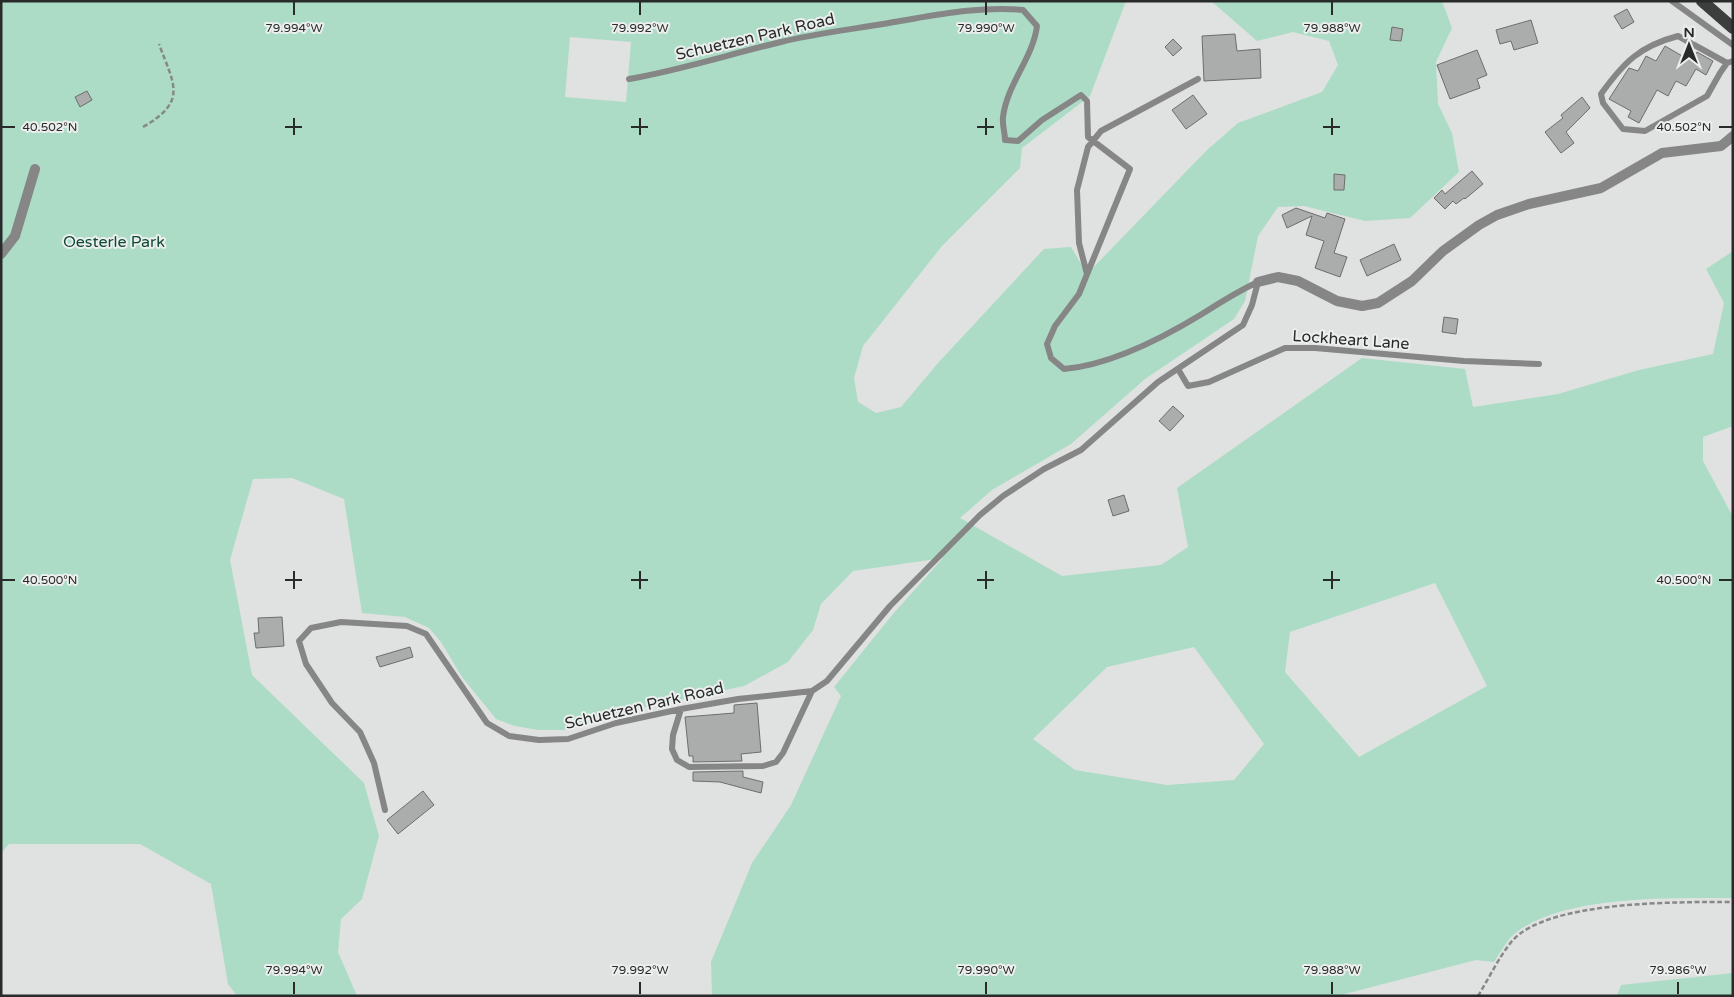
<svg xmlns="http://www.w3.org/2000/svg" width="1734" height="997" font-family="'Varela Round',sans-serif">
<rect width="100%" height="100%" fill="#dfe2e0"/>
<path fill="#acdcc6" fill-rule="evenodd" d="M1,1H1126L1090,96L1022,148L1020,168L942,246L863,346L854,378L858,402L876,413L901,407L938,363L1044,249L1071,247L1087,274L1206,151L1238,123L1322,92L1338,65L1329,41L1293,32L1257,41L1211,1H1442L1452,28L1436,62L1438,104L1452,133L1459,172L1410,218L1365,221L1304,206L1278,207L1258,236L1245,301L1234,319L1145,379L1071,444L992,490L960,518L1062,576L1161,565L1188,547L1177,488L1362,358L1465,369L1473,407L1558,394L1639,370L1713,354L1724,303L1706,269L1733,251V426L1703,437V461L1733,517V898C1673,898 1556,894 1511,937C1505,944 1499,954 1494,962L1476,960L1337,996H712L711,962L752,863L791,805L841,696L834,687L893,614L943,558L853,571L821,604L813,630L788,662L744,686L613,714L569,730H538L515,726L496,719L462,677L441,642L429,628L405,617L362,613L344,499L292,478L253,479L230,560L252,675L364,783L379,836L362,899L341,919L338,952L357,996H237L228,984L211,884L140,844H9L1,853ZM570,37L631,42L626,102L565,97ZM1435,583L1487,686L1359,757L1285,672L1290,632ZM1194,647L1264,744L1234,780L1167,785L1075,770L1033,739L1107,667Z
M1733,973V996H1617L1621,985Z"/>
<path fill="#aaadab" stroke="#6b6e6d" d="M1627,9L1634,22L1622,29L1614,16Z
M1531,20L1538,43L1514,50L1511,41L1500,44L1496,30Z
M1392,27L1403,29L1401,41L1390,40Z
M1235,34L1237,51L1260,49L1261,78L1204,81L1202,36Z
M1173,39L1182,48L1173,56L1165,47Z
M1665,46L1684,57L1686,54L1690,57L1692,54L1695,55L1697,52L1713,61L1706,75L1696,69L1686,86L1676,81L1668,96L1657,90L1639,123L1628,117L1631,111L1609,99L1629,68L1638,71L1646,56L1656,61Z
M1477,50L1487,75L1477,79L1480,88L1450,99L1437,65Z
M87,91L92,100L80,107L75,97Z
M1193,95L1207,114L1186,129L1172,110Z
M1582,97L1590,108L1566,132L1574,143L1561,153L1545,132L1563,118L1561,115Z
M1472,171L1483,184L1465,199L1464,198L1456,204L1453,201L1445,209L1434,198L1442,190L1445,194Z
M1334,174L1345,175L1344,190H1334Z
M1296,208L1325,218L1327,213L1345,219L1334,253L1347,257L1340,277L1315,268L1324,241L1306,235L1312,216L1287,228L1282,215Z
M1394,244L1401,260L1367,276L1360,260Z
M1444,317L1458,319L1456,334L1442,332Z
M1173,406L1184,416L1170,431L1159,421Z
M1124,495L1129,511L1113,516L1108,500Z
M282,617L284,646L256,648L254,633H259L258,618Z
M410,647L413,657L380,667L376,657Z
M757,703L761,752L741,754L742,761L693,762V756H689L685,717L734,713V705Z
M743,771V777L763,782L761,793L720,782L693,781V772Z
M423,791L434,805L398,834L387,820Z"/>
<g fill="none" stroke-linecap="round" stroke-linejoin="round">
<path stroke="#868987" stroke-width="2.5" stroke-dasharray="5 2.5" stroke-linecap="butt" d="M143,127C188,101 174,85 159,44
M1478,996C1489,978 1499,957 1512,941C1548,900 1681,902 1733,902"/>
<path stroke="#858685" stroke-width="6" d="M1672,1L1733,45
M1727,63L1678,36C1640,46 1624,62 1601,94L1603,103L1623,129L1645,131L1707,96L1720,73L1727,63L1733,61
M629,79C681,70 730,54 781,42C818,33 856,29 894,22C937,15 979,6 1023,10L1037,26C1033,58 1007,84 1003,117C1002,124 1005,133 1005,140L1018,141L1042,120L1081,95L1087,101L1088,137L1130,169L1079,294L1055,326L1047,344L1051,358L1064,369C1111,365 1161,339 1202,314C1221,302 1238,291 1258,282
M1087,274L1079,243L1077,190L1088,147L1101,131L1198,79
M1178,369L1188,386L1209,382L1285,348H1315L1464,361L1539,364
M681,709L673,735L672,749L677,760L689,767L763,766L776,762L783,753L812,691
M385,810L374,763L360,732L332,703L306,664L299,641L311,628L341,622L407,626L426,634L487,723L509,736L539,740L568,739L616,723L681,709L738,699L812,691L827,681L890,606L980,515L1003,496L1044,469L1081,450L1158,382L1243,325L1252,305L1258,282"/>
<path stroke="#858685" stroke-width="10" d="M1,254L15,236L35,169
M1258,282L1278,277L1298,281L1337,301L1362,306L1378,303L1412,281L1443,251L1479,225L1497,215L1529,204L1601,188L1662,153L1721,146L1733,136"/>
<path stroke="#3b3e3c" stroke-width="12" d="M1702,1L1733,28"/>
</g>
<path fill="none" stroke="#292a2a" stroke-width="2" d="M294,2V15M640,2V15M986,2V15M1332,2V15M294,118V135M640,118V135M986,118V135M1332,118V135M2,127H15M285,127H302M631,127H648M977,127H994M1323,127H1340M1719,127H1732M294,571V589M640,571V589M986,571V589M1332,571V589M2,580H15M285,580H302M631,580H648M977,580H994M1323,580H1340M1719,580H1732M294,982V994M640,982V994M986,982V994M1332,982V994M1678,982V994"/>
<g text-anchor="middle" stroke-width="4" stroke-linejoin="round" paint-order="stroke">
<g font-size="16" fill="#292a2a" stroke="#ecefee">
<text transform="translate(755 36) rotate(-13)" y="6">Schuetzen Park Road</text>
<text transform="translate(1351 339) rotate(4)" y="6">Lockheart Lane</text>
<text transform="translate(644 705) rotate(-13)" y="6">Schuetzen Park Road</text>
</g>
<g font-size="16" fill="#0e4a35" stroke="#ecefee">
<text x="114" y="247">Oesterle Park</text>
</g>
</g>
<g font-size="12" text-anchor="middle" fill="#292a2a" stroke="#ecefee" stroke-width="4" stroke-linejoin="round" paint-order="stroke">
<text x="294" y="32">79.994°W</text>
<text x="640" y="32">79.992°W</text>
<text x="986" y="32">79.990°W</text>
<text x="1332" y="32">79.988°W</text>
<text x="50" y="131">40.502°N</text>
<text x="1684" y="131">40.502°N</text>
<text x="50" y="584">40.500°N</text>
<text x="1684" y="584">40.500°N</text>
<text x="294" y="974">79.994°W</text>
<text x="640" y="974">79.992°W</text>
<text x="986" y="974">79.990°W</text>
<text x="1332" y="974">79.988°W</text>
<text x="1678" y="974">79.986°W</text>
</g>
<rect width="1734" height="997" fill="none" stroke="#292a2a" stroke-width="5"/>
<g transform="translate(1689 45)" stroke="#ecefee" stroke-width="4" paint-order="stroke">
<path d="M0-4L9 19L0 12L-9 19Z" fill="#292a2a"/>
<text y="-8" font-size="14" font-weight="bold" text-anchor="middle" fill="#292a2a">N</text>
</g>
</svg>
